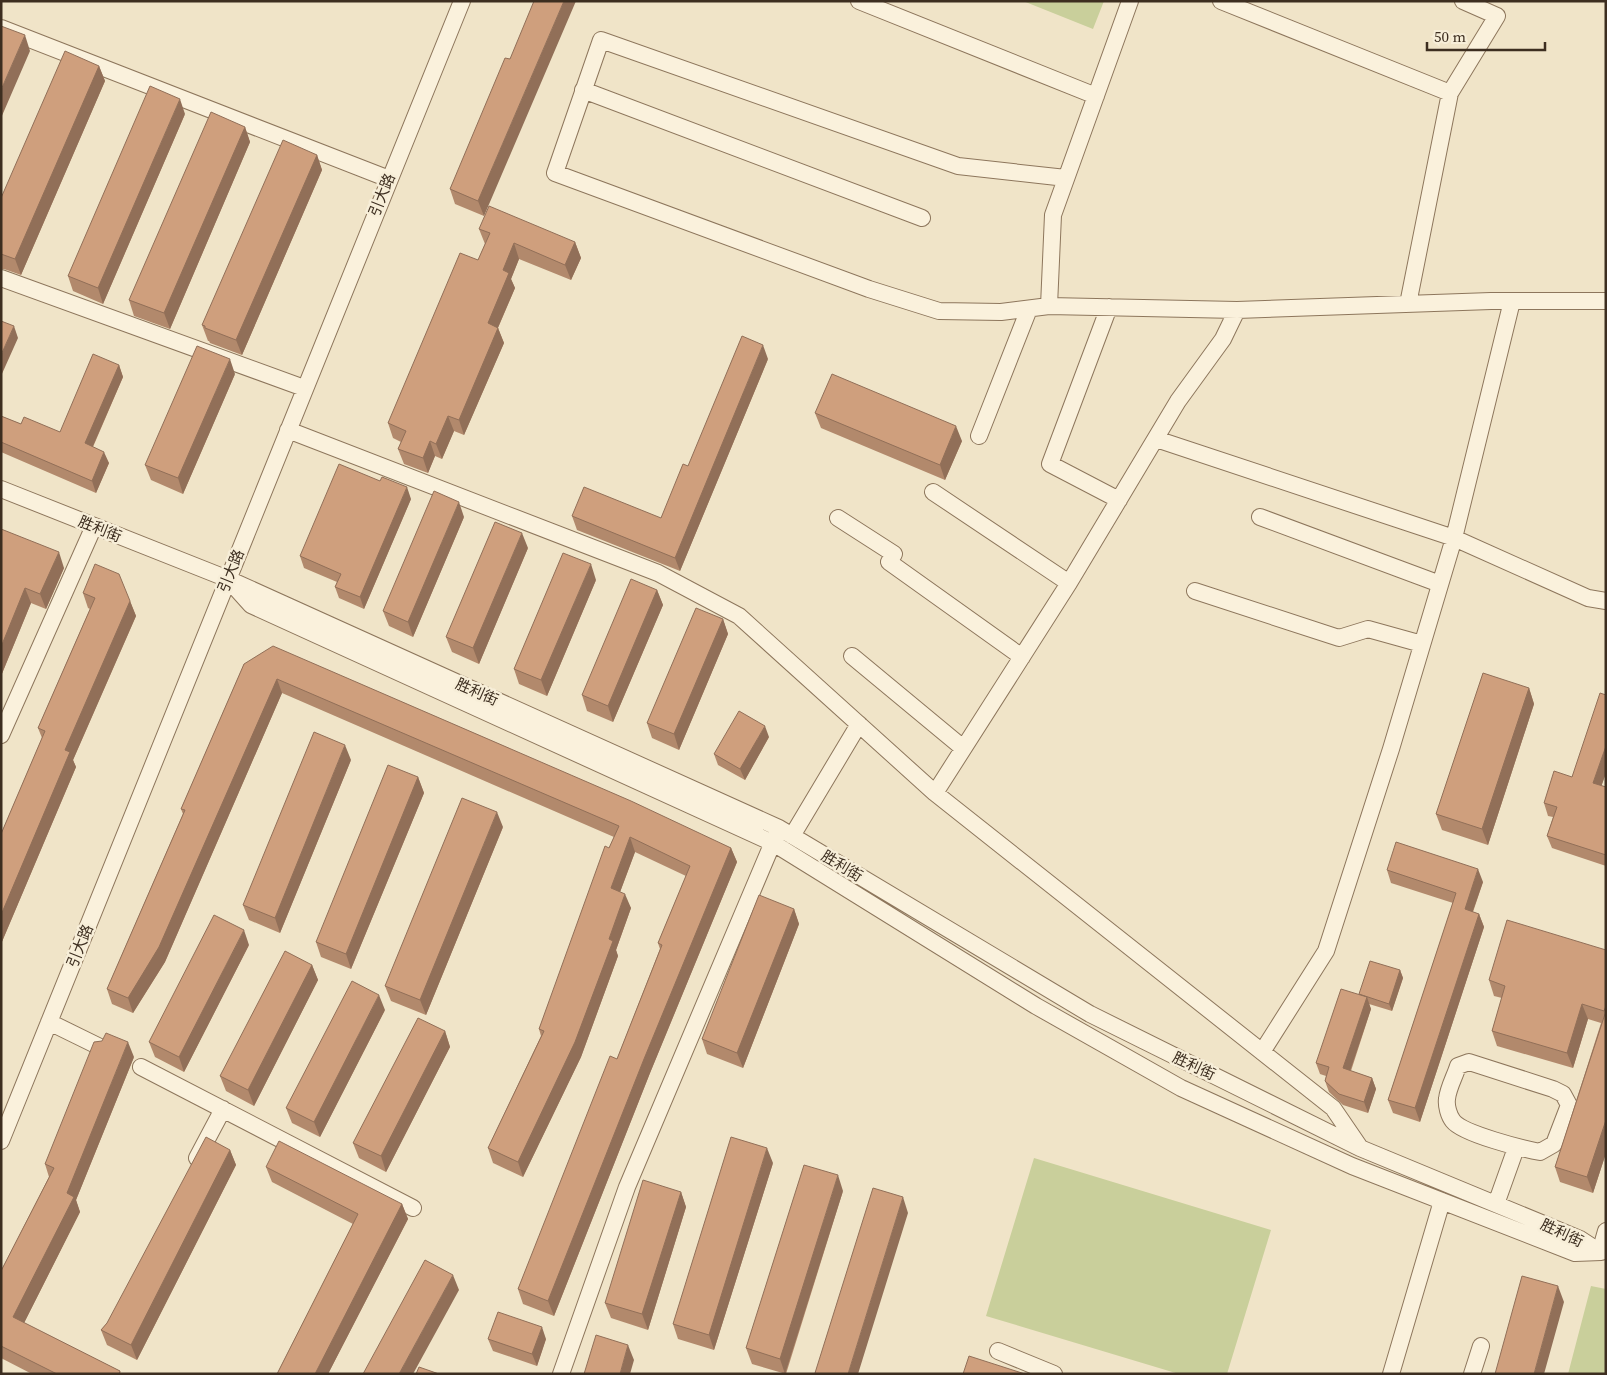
<svg xmlns="http://www.w3.org/2000/svg" width="1607" height="1375" font-family="'Source Serif 4','Noto Sans SC',serif">
<rect width="100%" height="100%" fill="#f0e4c8"/>
<path fill="#c9cf9b" d="M1023,1H1104L1093,29Z
M1034,1158L1271,1230L1227,1374H1179L986,1316Z
M1591,1286L1606,1289V1374H1568Z"/>
<g fill="none" stroke-linecap="round" stroke-linejoin="round">
<defs>
<path id="minor" d="M859,1L1096,96
M1130,1L1053,215L1049,306L1237,310L1491,301H1606
M1221,1L1450,93
M1,28L389,179
M583,90L922,218
M1,278L304,388
M1408,304L1450,93L1497,16L1463,1
M1049,306L1001,312L939,311L869,289L555,173L601,40L958,166L1066,178
M1109,307L1050,464L1119,500
M288,430L658,573L739,616L935,793L1333,1108L1359,1146
M979,436L1029,309
M1156,439L1454,538L1588,598L1606,601
M1,489L228,579L779,828L1090,1014L1360,1148L1580,1239L1600,1252
M933,492L1069,583
M1260,517L1440,584
M838,518L894,554L889,562L1022,657
M233,585L251,605L773,843L1036,1006L1181,1088L1352,1166L1575,1253L1601,1252
M1195,591L1339,638L1368,629L1422,644
M852,656L963,748
M1,735L94,526
M935,793L1069,583L1178,401L1223,339L1237,310
M792,836L859,724
M49,1022L102,1048
M1262,1052L1326,951L1391,749L1454,538L1512,301
M1469,1062L1553,1089L1563,1094L1569,1105L1554,1144L1540,1152C1524,1149 1463,1134 1453,1121C1449,1116 1446,1106 1447,1099C1448,1088 1455,1076 1458,1066Z
M141,1067L413,1208
M1,1141L462,1
M197,1158L223,1109
M1496,1204L1516,1148
M1600,1252L1606,1231
M998,1351L1054,1374
M561,1374L627,1187L776,835
M1391,1374L1442,1201
M1472,1374L1481,1346"/>
</defs>
<use href="#minor" stroke="#8d765c" stroke-width="18"/>
<use href="#minor" stroke="#faf1dc" stroke-width="16"/>
</g>
<path fill="#b2896c" d="M510,59L484,216L455,204L450,189Z
M99,66L105,81L21,275L4,269H1V198Z
M185,114L103,304L73,291L68,276Z
M245,127L250,142L170,329L134,316L129,300Z
M317,155L322,170L242,355L210,343L209,341H208L202,325Z
M479,229L575,242L581,258L571,280L519,259L511,279L515,288L498,328L504,343L464,435L454,431L442,459L435,456L428,473L404,464L398,449L401,442L393,438L388,423L478,260L485,244Z
M768,359L680,571L577,530L572,516L661,518L688,466Z
M119,365L123,377L93,447L109,463L96,493L1,452V416L21,424L60,432Z
M235,374L183,494L151,480L145,465Z
M815,413L962,441L945,480L821,428Z
M411,499L364,609L339,598L335,587L337,582L304,568L300,556Z
M464,517L413,637L389,626L383,611Z
M1,529L64,568L46,609L31,603L1,676Z
M528,548L479,664L452,652L446,637Z
M596,580L547,696L519,684L514,669Z
M657,590L663,605L613,722L587,711L582,695Z
M83,593L130,601L136,616L73,760L76,767L1,944V834L42,738L38,728L90,609L88,608Z
M723,619L728,634L679,750L652,738L647,723Z
M244,664L731,848L737,862L650,1073L554,1316L523,1304L518,1289L617,1059L660,949L658,943L686,876L635,852L620,892L631,908L616,950L618,956L581,1057L523,1177L493,1163L488,1148L541,1036L539,1029L609,848L614,837L282,693L165,962L133,1013L112,1004L107,989L183,814L181,809Z
M1529,688L1534,704L1488,845L1442,830L1436,814Z
M1606,695V773L1601,786L1606,787V866L1552,848L1547,836L1553,817L1548,816L1544,803L1572,777Z
M769,737L745,780L718,765L714,754Z
M351,760L280,933L249,920L243,905Z
M418,777L424,793L351,969L321,957L316,942Z
M503,827L426,1015L391,1001L385,986Z
M1387,870L1483,882L1473,912L1479,914L1484,927L1420,1122L1393,1113L1388,1100L1453,903L1391,883Z
M794,909L799,924L743,1068L707,1054L702,1039Z
M249,945L184,1072L155,1057L149,1042Z
M1606,950V1153L1593,1193L1560,1182L1555,1167L1601,1023L1588,1019L1573,1068L1497,1046L1492,1031L1502,998L1494,996L1489,980Z
M312,965L318,980L254,1106L226,1091L220,1076Z
M1400,970L1403,978L1392,1011L1369,1004L1371,1009L1351,1071L1372,1078L1376,1089L1368,1113L1343,1105L1329,1092L1325,1081L1326,1076L1320,1074L1316,1063L1359,995V994Z
M385,1010L320,1137L292,1123L286,1108Z
M445,1031L450,1047L386,1172L359,1158L353,1143Z
M134,1057L76,1200L80,1212L24,1323L120,1371L121,1374H32L1,1358V1271L49,1177L45,1164Z
M230,1150L236,1165L137,1360L107,1345L101,1330L107,1323Z
M773,1163L714,1350L678,1339L673,1324Z
M266,1167L402,1204L408,1219L328,1374H277L353,1224L272,1182Z
M843,1191L786,1374L752,1364L746,1348Z
M681,1192L686,1207L648,1330L611,1318L605,1303Z
M488,1339H546L537,1366L493,1351Z"/>
<path fill="#916f58" d="M564,1H576L484,216L478,201Z
M25,35L30,51L1,118V90Z
M99,66L105,81L21,275L15,259Z
M180,99L185,114L103,304L98,288Z
M245,127L250,142L170,329L164,313Z
M317,155L322,170L242,355L236,340Z
M575,242L581,258L571,280L565,265Z
M514,243L519,259L511,279L515,288L493,339L488,323L503,270Z
M14,326L18,338L1,376V355Z
M498,328L504,343L464,435L459,420Z
M763,345L768,359L680,571L675,558Z
M230,359L235,374L183,494L178,478Z
M119,365L123,377L89,455L85,443Z
M448,416L454,431L442,459L436,444Z
M956,426L962,441L945,480L940,465Z
M430,441L435,456L428,473L423,458Z
M104,452L109,463L96,493L92,481Z
M407,487L411,499L364,609L360,597Z
M459,502L464,517L413,637L408,622Z
M522,533L528,548L479,664L473,648Z
M59,552L64,568L46,609L40,594Z
M591,564L596,580L547,696L541,680Z
M25,588L31,603L1,676V647Z
M657,590L663,605L613,722L608,706Z
M130,601L136,616L73,760L76,767L1,944V915L65,750Z
M723,619L728,634L679,750L674,734Z
M277,679L282,693L165,962L133,1013L128,998Z
M1529,688L1534,704L1488,845L1482,829Z
M765,726L769,737L745,780L740,769Z
M345,745L351,760L280,933L275,918Z
M1606,746V773L1598,796L1593,783Z
M418,777L424,793L351,969L346,954Z
M497,812L503,827L426,1015L420,1000Z
M630,837L635,852L616,903L611,888Z
M731,848L737,862L650,1073L554,1316L548,1301L644,1059Z
M1478,869L1483,882L1469,922L1465,909Z
M625,894L631,908L616,950L618,956L581,1057L523,1177L518,1162L609,939Z
M794,909L799,924L743,1068L737,1053Z
M1479,914L1484,927L1420,1122L1415,1108Z
M244,930L249,945L184,1072L179,1057Z
M312,965L318,980L254,1106L248,1090Z
M1400,970L1403,978L1392,1011L1389,1004Z
M379,995L385,1010L320,1137L314,1122Z
M1367,997L1371,1009L1347,1080L1343,1068Z
M1582,1004L1588,1019L1573,1068L1567,1053Z
M445,1031L450,1047L386,1172L381,1156Z
M128,1042L134,1057L76,1200L80,1212L19,1333L13,1317L67,1193Z
M1372,1078L1376,1089L1368,1113L1364,1102Z
M1606,1120V1153L1593,1193L1587,1177Z
M767,1148L773,1163L714,1350L709,1335Z
M230,1150L236,1165L137,1360L131,1345Z
M838,1175L843,1191L785,1374L780,1359Z
M681,1192L686,1207L648,1330L642,1314Z
M903,1197L908,1213L858,1374H848Z
M402,1204L408,1219L328,1374H315Z
M453,1275L459,1290L413,1374H399Z
M1558,1286L1564,1302L1544,1374H1534Z
M542,1327L546,1339L537,1366L532,1354Z
M628,1345L634,1360L630,1374H620Z"/>
<path fill="#cf9f7d" stroke="#916f58" d="M534,1H564L478,201L450,189L505,58L510,59Z
M1,26L25,35L1,90Z
M65,51L99,66L15,259L1,254V198Z
M150,86L180,99L98,288L68,276Z
M211,112L245,127L164,313L129,300Z
M283,140L317,155L236,340L205,328V326L202,325Z
M489,206L575,242L565,265L514,243L503,270L509,273L488,323L498,328L459,420L448,416L436,444L430,441L423,458L398,449L406,431L388,423L460,253L478,260L490,233L479,229Z
M1,321L14,326L1,355Z
M742,336L763,345L675,558L572,516L584,487L661,518L683,464L688,466Z
M197,346L230,359L178,478L145,465Z
M93,354L119,365L85,443L104,452L92,481L1,442V416L21,424L24,417L60,432Z
M832,374L956,426L940,465L815,413Z
M339,464L380,481L382,477L407,487L360,597L335,587L341,574L300,556Z
M434,491L459,502L408,622L383,611Z
M495,522L522,533L473,648L446,637Z
M1,529L59,552L40,594L25,588L1,647Z
M563,553L591,564L541,680L514,669Z
M95,564L119,574L130,601L65,750L70,752L1,915V834L45,731L38,728L95,598L83,593Z
M631,579L657,590L608,706L582,695Z
M696,608L723,619L674,734L647,723Z
M273,646L631,801L731,848L644,1059L548,1301L518,1289L610,1056L617,1059L662,945L658,943L690,866L630,837L611,888L625,894L609,939L613,941L575,1042L518,1162L488,1148L544,1031L539,1029L605,846L609,848L619,826L277,679L159,947L128,998L107,989L185,810L181,809L244,664Z
M1483,673L1529,688L1482,829L1436,814Z
M1600,693L1606,695V746L1593,783L1606,787V855L1547,836L1557,807L1544,803L1554,771L1572,777Z
M739,711L765,726L740,769L714,754Z
M314,732L345,745L275,918L243,905Z
M388,765L418,777L346,954L316,942Z
M462,798L497,812L420,1000L385,986Z
M1396,842L1478,869L1465,909L1479,914L1415,1108L1388,1100L1456,893L1387,870Z
M759,895L794,909L737,1053L702,1039Z
M214,915L244,930L179,1057L149,1042Z
M1507,920L1606,950V1006L1604,1011L1582,1004L1567,1053L1492,1031L1505,986L1489,980Z
M285,951L312,965L248,1090L220,1076Z
M1370,961L1400,970L1389,1004L1359,994Z
M352,981L379,995L314,1122L286,1108Z
M1341,989L1367,997L1343,1068L1372,1078L1364,1102L1339,1094L1325,1081L1329,1067L1316,1063Z
M1605,1014H1606V1120L1587,1177L1555,1167Z
M418,1018L445,1031L381,1156L353,1143Z
M106,1033L128,1042L67,1193L74,1197L13,1317L120,1371L119,1374H57L1,1346V1271L54,1168L45,1164L94,1042L102,1041Z
M206,1137L230,1150L131,1345L101,1330L107,1323Z
M731,1137L767,1148L709,1335L673,1324Z
M279,1141L402,1204L315,1374H277L358,1214L266,1167Z
M804,1165L838,1175L780,1359L746,1348Z
M643,1180L681,1192L642,1314L605,1303Z
M873,1188L903,1197L848,1374H818L815,1373Z
M425,1260L453,1275L399,1374H363Z
M1522,1276L1558,1286L1534,1374H1495Z
M498,1312L542,1327L532,1354L488,1339Z
M596,1335L628,1345L620,1374H584Z
M969,1356L1025,1374H963Z
M419,1367L439,1374H416Z"/>
<g text-anchor="middle" stroke-width="5" stroke-linejoin="round" paint-order="stroke">
<g font-size="15" fill="#3d2e20" stroke="#f7eed8">
<text transform="translate(382 195) rotate(-68)" y="5">引大路</text>
<text transform="translate(100 529) rotate(22)" y="5">胜利街</text>
<text transform="translate(231 571) rotate(-68)" y="5">引大路</text>
<text transform="translate(477 692) rotate(24)" y="5">胜利街</text>
<text transform="translate(842 866) rotate(31)" y="5">胜利街</text>
<text transform="translate(80 946) rotate(-68)" y="5">引大路</text>
<text transform="translate(1194 1066) rotate(25)" y="5">胜利街</text>
<text transform="translate(1562 1233) rotate(25)" y="5">胜利街</text>
</g>
</g>
<rect width="1607" height="1375" fill="none" stroke="#3d2e20" stroke-width="5"/>
<path d="M1427 42v8h118v-8" fill="none" stroke="#3d2e20" stroke-width="2.5"/>
<text x="1434" y="42" font-size="15" fill="#3d2e20" stroke="#f7eed8" stroke-width="4" paint-order="stroke">50 m</text>
</svg>
